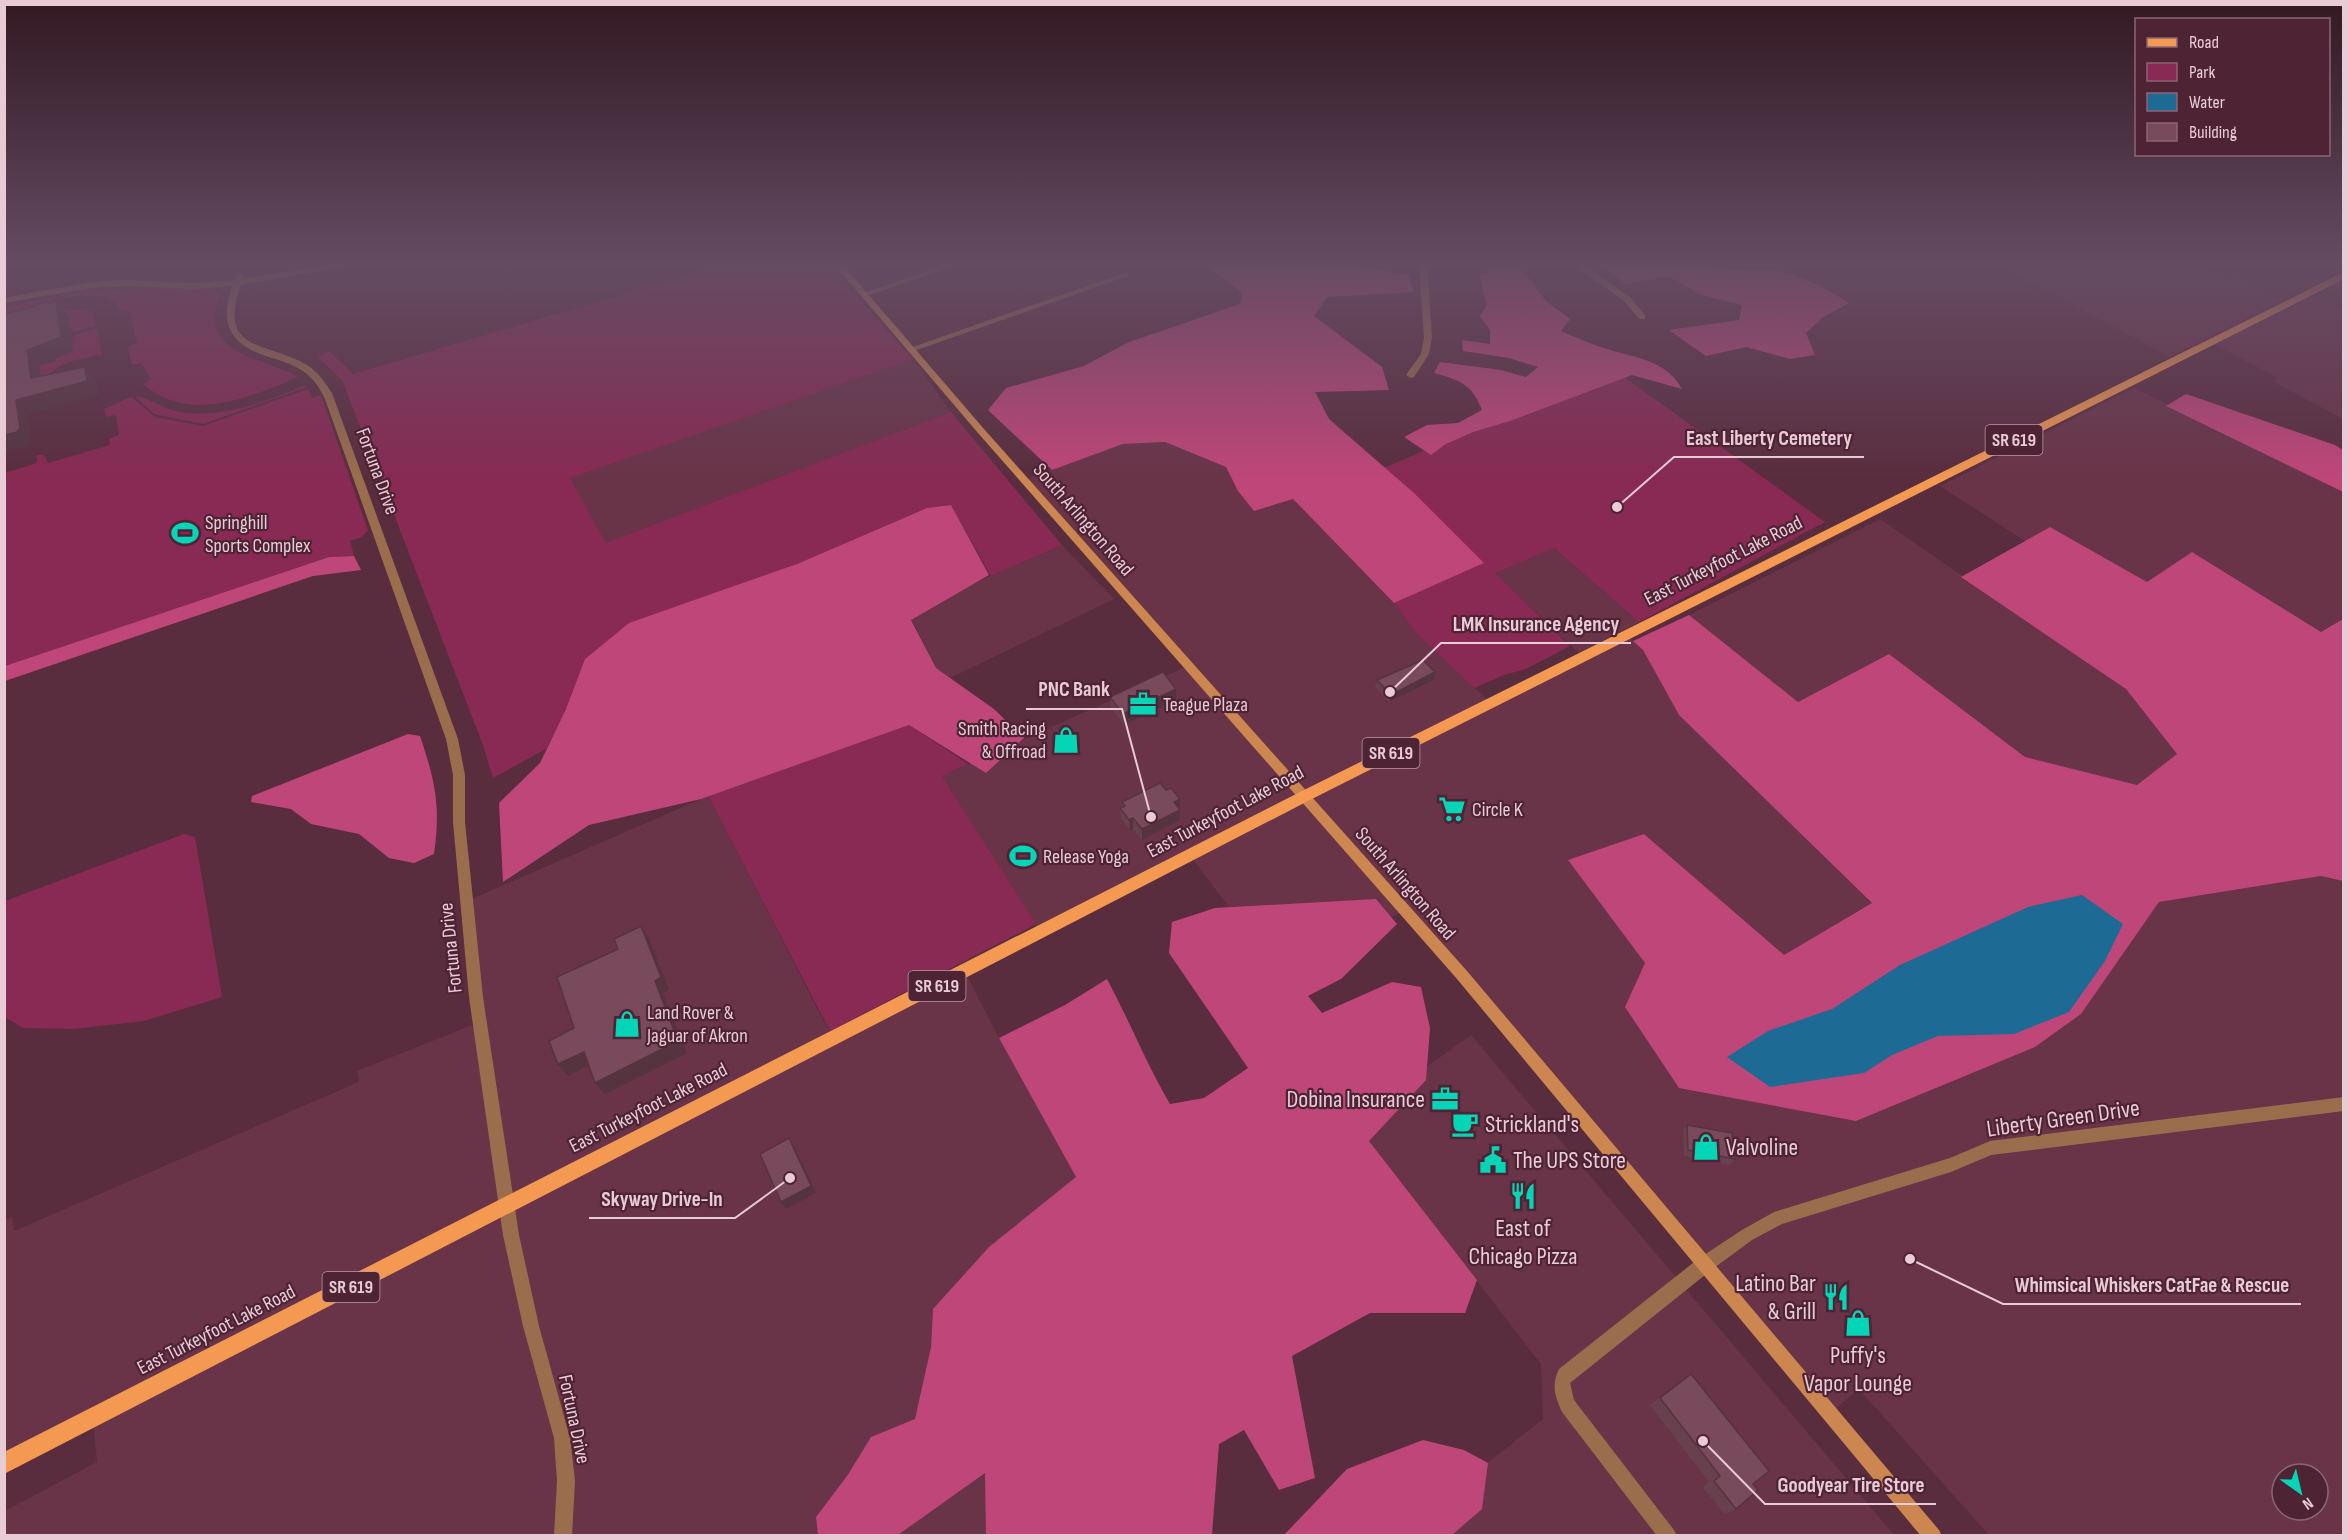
<svg xmlns="http://www.w3.org/2000/svg" width="2348" height="1540" font-family="'Sofia Sans Condensed',sans-serif">
<rect width="100%" height="100%" fill="#5a2d3e"/>
<path fill="#693448" fill-rule="evenodd" d="M1998,265H2195L2225,280L2239,276L2282,300L2170,357Z
M2310,292L2343,308V419L2272,381L2278,378L2210,342Z
M913,359L951,412L606,544L569,478Z
M2134,388L2343,492V619L2321,632L2192,552L2147,582L2050,527L2025,541L1940,486Z
M1165,442L1226,467L1238,491L1293,499L1394,603L1415,632L1491,703L1627,635L1643,650L1679,715L1872,903L1784,955L1644,834L1569,861L1645,963L1856,1121L2035,1047L2081,1014L2159,902L2321,876L2343,881V1535H1989L1859,1389L1830,1413L1404,911L1277,970L1191,857L1041,933L942,776L1188,666L1024,480L1123,444ZM2282,1474H2318V1510H2282Z
M1880,519L2126,689L2177,754L2137,785L2025,757L1889,654L1798,702L1689,615Z
M1062,545L1114,599L950,678L936,668L908,612Z
M1554,548L1639,622L1579,653L1494,573Z
M708,796L833,1039L965,972L999,1038L1076,1177L933,1309L931,1347L915,1420L871,1437L847,1476L816,1517L818,1535H5V1511L97,1462L93,1419L5,1453V1220L12,1217L14,1231L359,1082L357,1071L480,1022L465,902Z
M1471,1035L1894,1535H1396L1543,1419L1541,1364L1353,1120Z
M986,1472V1535L897,1536L898,1535Z"/>
<path fill="#882a53" d="M723,265H828L913,359L570,478L606,543L951,412L1062,545L991,576L951,505L927,508L797,564L566,709L546,749L493,778L483,745L342,380L318,357L329,351L353,374Z
M211,285L223,286L227,290L223,292L219,287L208,288L220,291C219,300 215,309 215,318C215,357 273,361 298,377C249,398 189,424 143,384L151,379L141,363L132,365L128,347L137,343L130,311L121,312C107,280 49,303 22,310L21,307L19,311L5,315V307L76,292Z
M80,308L93,312L96,326L73,332L72,327H69L68,316L62,312Z
M97,328L102,354C84,359 57,361 47,378L23,370L56,361V357L73,340L72,336Z
M1613,369L1825,522L1639,622L1554,548L1495,573L1570,646L1526,669L1504,675L1474,688L1415,632L1394,603L1484,563L1414,493L1384,468Z
M306,385L307,387L203,424L154,414L135,396C150,398 164,409 179,412C223,419 267,401 306,385Z
M308,389L312,398L321,395L368,530L362,537L350,541L354,556L329,557L5,666V473L37,463V455H44L48,463L110,445L109,439L119,435L116,415L106,417L104,409L131,397L155,417L203,426Z
M909,725L968,764L942,776L1036,924L830,1031L708,796Z
M184,834L195,837L222,997L144,1021L73,1029L23,1028L5,1017V901Z"/>
<path fill="#bf4679" d="M1205,265H1354L1408,275L1414,292L1327,297L1314,316L1382,367L1389,390L1315,392L1329,419L1414,493L1484,563L1394,603L1293,499L1254,511L1238,491L1226,467L1165,442L1123,444L1052,470L988,410L1006,388L1084,366L1129,342L1240,304L1242,293Z
M1502,265L1524,271L1546,301L1570,319L1561,331C1577,338 1593,345 1610,350C1638,358 1667,361 1682,389L1632,375L1510,421L1473,432L1446,444L1431,455L1404,437L1427,425L1458,423L1482,410C1472,384 1460,380 1434,373L1440,362L1501,370L1526,377L1538,367L1509,358L1463,351L1462,340L1490,344V330L1480,316L1487,305L1479,275Z
M1599,265H1712L1719,269L1783,271L1821,286L1849,303L1823,317L1806,333L1815,355L1790,359L1746,347L1706,356L1669,330L1739,320L1742,305L1701,295L1668,276L1626,284Z
M2186,394L2335,445L2343,450V492L2166,406Z
M951,505L989,575L911,620L936,668L994,709L1024,738L986,773L909,725L701,799L589,825L503,882L499,803L540,763L566,709L585,659L629,623L797,564L927,508Z
M2050,527L2147,582L2192,552L2321,632L2343,619V881L2321,876L2159,902L2081,1014L2035,1047L1856,1121L1679,1088L1625,1007L1645,963L1568,860L1644,834L1784,955L1872,903L1679,715L1643,650L1633,641L1689,615L1798,702L1889,654L2025,757L2137,785L2177,754L2126,689L1961,577Z
M354,556L361,570L313,576L5,681V666L329,557Z
M408,734L420,736C435,781 441,805 434,854L414,863L389,858L359,834L311,824L291,809L251,802L252,796Z
M1376,899L1397,924L1341,979L1308,996L1322,1013L1392,982L1421,987L1430,1028L1426,1080L1369,1141L1477,1280L1465,1313H1370L1292,1356L1315,1478L1279,1490L1244,1430L1219,1444L1212,1535H986L985,1473L898,1535H818L816,1517L847,1476L871,1437L915,1419L931,1347L933,1309L989,1247L1076,1177L999,1038L1065,1005L1107,979C1129,1020 1146,1063 1170,1104L1204,1098L1248,1068L1169,953L1172,922L1215,908Z
M1423,1440L1464,1450L1488,1463L1482,1509L1452,1535H1284L1347,1469Z"/>
<path fill="#1d6b94" d="M2082,895L2123,924L2105,961L2069,1012L2014,1034L1938,1036L1892,1055L1864,1073L1770,1087L1727,1057L1768,1031L1832,1009L1900,965L2028,907Z"/>
<g fill="none" stroke-linecap="round" stroke-linejoin="round">
<path fill="#9a6e4d" fill-rule="evenodd" d="M328,265H346L342,267L241,285C216,353 269,342 307,365C318,372 325,382 332,393L458,739L465,775V822L483,997L519,1235L539,1326L570,1438L575,1481L572,1536H554L557,1481L554,1438L523,1326L503,1235L469,997L453,822V775L446,739L325,399C319,386 311,375 298,368C287,362 275,359 263,355C228,342 220,321 232,286L191,289L124,286L91,288L4,303V298L91,282L124,280L191,283L234,281L237,274L240,273L244,276L243,279Z
M945,265H957L867,296L860,294Z
M1419,265H1427L1432,337L1429,354L1414,377L1411,378L1406,375L1421,354L1424,337Z
M1574,265H1583L1630,297L1645,315V319H1639L1624,301Z
M1124,273L1131,275L914,351H908L907,349Z
M2344,1097V1111L1991,1155L1951,1172L1782,1224L1752,1240L1710,1271L1570,1383L1574,1400L1674,1530L1677,1536H1657L1562,1412C1555,1396 1551,1386 1559,1369L1698,1259L1742,1230L1774,1212L1950,1158L1990,1141Z"/>
<path fill="#cc8751" fill-rule="evenodd" d="M835,265H843L984,429L1467,971L1939,1530L1942,1536H1921L1457,979L978,433Z"/>
<path fill="#f39952" fill-rule="evenodd" d="M2344,272V279L1310,800L4,1474V1452L1300,792Z"/>
</g>
<path fill="#68404e" d="M1435,672L1434,680L1389,702L1375,687L1377,680Z
M1110,697L1176,700L1124,725L1111,708Z
M1166,790L1180,799V820L1142,840L1133,829L1130,830L1121,819L1120,808L1122,807V802Z
M1687,1125L1735,1159L1730,1165L1684,1156L1683,1130Z
M1691,1374L1753,1484L1736,1509L1724,1514L1703,1487L1709,1482L1650,1405Z"/>
<path fill="#553440" d="M48,301L58,314L56,301L68,316L73,352L39,365L44,392L85,367L96,382L99,395L28,415L32,443L30,447L4,453V435L16,400L27,350L48,303Z
M1435,672L1434,680L1389,702L1391,695Z
M1176,689V700L1124,725L1123,714Z
M1180,799V809L1174,802Z
M1180,810V820L1142,840V829Z
M1133,818V829L1130,830L1129,820Z
M641,926L649,939L669,990L663,993L687,1053L605,1094L595,1083Z
M584,1052L594,1063L568,1076L558,1064Z
M789,1138L794,1146L816,1193L786,1209L781,1202Z"/>
<path fill="#794a5b" stroke="#553440" stroke-width="1.5" d="M48,301V303L56,301L61,337L27,350L31,378L85,367L87,381L16,400L20,428L17,432L4,435V314L37,306V304Z
M1423,660L1435,672L1391,695L1377,680Z
M1163,672L1176,689L1123,714L1110,697Z
M1160,783L1166,790L1171,788L1180,799L1174,802L1180,810L1142,829L1133,818L1129,820L1120,808L1125,806L1122,802Z
M641,926L661,977L655,981L678,1041L595,1083L584,1052L558,1064L549,1041L574,1028L557,977L618,949L614,939Z
M1687,1125L1732,1133L1735,1159L1688,1150Z
M789,1138L811,1186L781,1202L760,1154Z
M1691,1374L1769,1471L1753,1484L1758,1490L1736,1509L1714,1481L1720,1476L1660,1398Z"/>
<linearGradient id="sky" x2="0" y2="1"><stop stop-color="#321922"/><stop offset="0.55" stop-color="#654c63"/><stop offset="1" stop-color="#654c63" stop-opacity="0"/></linearGradient>
<rect width="2348" height="480" fill="url(#sky)"/>
<defs>
<symbol id="stadium-bare" viewBox="-9 -9 18 18"><path d="M0-5a6.5 5 0 1 0 0 10a6.5 5 0 1 0 0-10ZM-3.5-1.8h7v3.6h-7Z" fill="#04d5b6" stroke="#4e2334" stroke-width="2.5" paint-order="stroke"/></symbol>
<symbol id="office-bare" viewBox="-9 -9 18 18"><path d="M-6-3h4V-5.5h4V-3h4V5H-6ZM-1-4.5V-3h2v-1.5ZM-6 0V1H6V0Z" fill="#04d5b6" stroke="#4e2334" stroke-width="2.5" paint-order="stroke"/></symbol>
<symbol id="shop-bare" viewBox="-9 -9 18 18"><path d="M-5-2.5h2.3a2.7 3.5 0 0 1 5.4 0H5L5.5 6h-11ZM-1.5-2.5h3a1.5 2.3 0 0 0-3 0Z" fill="#04d5b6" stroke="#4e2334" stroke-width="2.5" paint-order="stroke"/></symbol>
<symbol id="supermarket-bare" viewBox="-9 -9 18 18"><path d="M-6-5.5h2.5l.6 2H6L4.5 2H-2.5L-4.4-4H-6ZM-1.5 3.2a1.3 1.3 0 1 0 .1 0ZM3 3.2a1.3 1.3 0 1 0 .1 0Z" fill="#04d5b6" stroke="#4e2334" stroke-width="2.5" paint-order="stroke"/></symbol>
<symbol id="cafe-bare" viewBox="-9 -9 18 18"><path d="M-5.5-4.5H6V0H3Q3 3.5 0 3.5H-2.5Q-5.5 3.5-5.5 0ZM3-3.2v2h1.7v-2ZM-6 4.5H4V6H-6Z" fill="#04d5b6" stroke="#4e2334" stroke-width="2.5" paint-order="stroke"/></symbol>
<symbol id="civic-bare" viewBox="-9 -9 18 18"><path d="M-.6-6.5H3V-4.5H.6V-3L4-1V1h2V6H-6V1h2V-1L-.6-3ZM-1.2 2.5V6h2.4V2.5Z" fill="#04d5b6" stroke="#4e2334" stroke-width="2.5" paint-order="stroke"/></symbol>
<symbol id="restaurant-bare" viewBox="-9 -9 18 18"><path d="M-5-6h1v4h1v-4h1v4h1v-4h1v5L-1.5 .5V6h-2V.5L-5-1ZM5-6V6H3V1.5H1.5Q1.5-4 5-6Z" fill="#04d5b6" stroke="#4e2334" stroke-width="2.5" paint-order="stroke"/></symbol>
</defs>
<g fill-rule="evenodd">
<use href="#stadium-bare" x="166" y="514" width="38" height="38"/>
<use href="#office-bare" x="1124" y="685" width="38" height="38"/>
<use href="#shop-bare" x="1047" y="721" width="38" height="38"/>
<use href="#supermarket-bare" x="1433" y="790" width="38" height="38"/>
<use href="#stadium-bare" x="1004" y="837" width="38" height="38"/>
<use href="#shop-bare" x="608" y="1005" width="38" height="38"/>
<use href="#office-bare" x="1426" y="1080" width="38" height="38"/>
<use href="#cafe-bare" x="1446" y="1105" width="38" height="38"/>
<use href="#shop-bare" x="1687" y="1128" width="38" height="38"/>
<use href="#civic-bare" x="1474" y="1141" width="38" height="38"/>
<use href="#restaurant-bare" x="1504" y="1177" width="38" height="38"/>
<use href="#restaurant-bare" x="1817" y="1278" width="38" height="38"/>
<use href="#shop-bare" x="1839" y="1304" width="38" height="38"/>
</g>
<g text-anchor="middle" stroke-width="4.5" stroke-linejoin="round" paint-order="stroke">
<g fill="#4e2334" stroke="#ba99a4" stroke-width="1.5">
<rect x="1985.5" y="425" width="57" height="30" rx="4.5"/>
<rect x="1362.5" y="738" width="57" height="30" rx="4.5"/>
<rect x="908.5" y="971" width="57" height="30" rx="4.5"/>
<rect x="322.5" y="1272" width="57" height="30" rx="4.5"/>
</g>
<g font-size="18" font-weight="bold" fill="#e8cbd4">
<text x="2014" y="446">SR 619</text>
<text x="1391" y="759">SR 619</text>
<text x="937" y="992">SR 619</text>
<text x="351" y="1293">SR 619</text>
</g>
<g font-size="20" fill="#e8cbd4" stroke="#4e2334">
<text transform="translate(378 471) rotate(70)" y="7">Fortuna Drive</text>
<text transform="translate(1084 519) rotate(49)" y="7">South Arlington Road</text>
<text transform="translate(1723 560) rotate(-27)" y="7">East Turkeyfoot Lake Road</text>
<text transform="translate(1225 811) rotate(-28)" y="7">East Turkeyfoot Lake Road</text>
<text transform="translate(1406 883) rotate(49)" y="7">South Arlington Road</text>
<text transform="translate(450 948) rotate(-96)" y="7">Fortuna Drive</text>
<text transform="translate(648 1107) rotate(-27)" y="7">East Turkeyfoot Lake Road</text>
<text transform="translate(216 1329) rotate(-27)" y="7">East Turkeyfoot Lake Road</text>
<text transform="translate(575 1419) rotate(78)" y="7">Fortuna Drive</text>
</g>
<g font-size="20" fill="#e8cbd4" stroke="#4e2334" text-anchor="start">
<text x="205" y="529">Springhill<tspan x="205" dy="23">Sports Complex</tspan></text>
<text x="1163" y="711">Teague Plaza</text>
<text x="1046" y="735" text-anchor="end">Smith Racing<tspan x="1046" dy="23">&amp; Offroad</tspan></text>
<text x="1472" y="816">Circle K</text>
<text x="1043" y="863">Release Yoga</text>
<text x="647" y="1019">Land Rover &amp;<tspan x="647" dy="23">Jaguar of Akron</tspan></text>
</g>
<g font-size="24" fill="#e8cbd4" stroke="#4e2334" text-anchor="start">
<text x="1425" y="1107" text-anchor="end">Dobina Insurance</text>
<text x="1485" y="1132">Strickland's</text>
<text x="1726" y="1155">Valvoline</text>
<text x="1513" y="1168">The UPS Store</text>
<text x="1523" y="1236" text-anchor="middle">East of<tspan x="1523" dy="28">Chicago Pizza</tspan></text>
<text x="1816" y="1291" text-anchor="end">Latino Bar<tspan x="1816" dy="28">&amp; Grill</tspan></text>
<text x="1858" y="1363" text-anchor="middle">Puffy's<tspan x="1858" dy="28">Vapor Lounge</tspan></text>
</g>
<g font-size="24" fill="#e8cbd4" stroke="#4e2334">
<text transform="translate(2063 1118) rotate(-8)" y="8">Liberty Green Drive</text>
</g>
</g>
<path fill="none" stroke="#e8cbd4" stroke-width="2" d="M1617 507L1674 457H1864M1390 692L1441 643H1631M1151 817L1122 709H1026M790 1178L735 1218H589M1910 1259L2003 1304H2301M1703 1441L1765 1504H1936"/>
<g fill="#e8cbd4" stroke="#4e2334" stroke-width="2">
<circle cx="1617" cy="507" r="6"/>
<circle cx="1390" cy="692" r="6"/>
<circle cx="1151" cy="817" r="6"/>
<circle cx="790" cy="1178" r="6"/>
<circle cx="1910" cy="1259" r="6"/>
<circle cx="1703" cy="1441" r="6"/>
</g>
<g font-size="21" text-anchor="middle" font-weight="bold" fill="#e8cbd4" stroke="#4e2334" stroke-width="4.5" stroke-linejoin="round" paint-order="stroke">
<text x="1769" y="445">East Liberty Cemetery</text>
<text x="1536" y="631">LMK Insurance Agency</text>
<text x="1074" y="696">PNC Bank</text>
<text x="662" y="1206">Skyway Drive-In</text>
<text x="2152" y="1292">Whimsical Whiskers CatFae &amp; Rescue</text>
<text x="1851" y="1492">Goodyear Tire Store</text>
</g>
<rect width="2348" height="1540" fill="none" stroke="#e8cbd4" stroke-width="12"/>
<rect x="2135" y="18" width="195" height="138" fill="#4e2334" stroke="#8c6674" stroke-width="1.5"/>
<rect x="2147" y="38" width="30" height="9" fill="#f39952" stroke="#8c6674" stroke-width="1.5"/>
<text x="2189" y="48" font-size="18" fill="#e8cbd4">Road</text>
<rect x="2147" y="63" width="30" height="18" fill="#882a53" stroke="#8c6674" stroke-width="1.5"/>
<text x="2189" y="78" font-size="18" fill="#e8cbd4">Park</text>
<rect x="2147" y="93" width="30" height="18" fill="#1d6b94" stroke="#8c6674" stroke-width="1.5"/>
<text x="2189" y="108" font-size="18" fill="#e8cbd4">Water</text>
<rect x="2147" y="123" width="30" height="18" fill="#794a5b" stroke="#8c6674" stroke-width="1.5"/>
<text x="2189" y="138" font-size="18" fill="#e8cbd4">Building</text>
<g transform="translate(2300 1492) rotate(146)"><circle r="28" fill="#4e2334" stroke="#8c6674" stroke-width="1.5"/>
<path d="M0-4.5L10 22L0 15L-10 22Z" fill="#04d5b6"/>
<text y="-9" font-size="16" font-weight="bold" text-anchor="middle" fill="#e8cbd4">N</text>
</g>
</svg>
